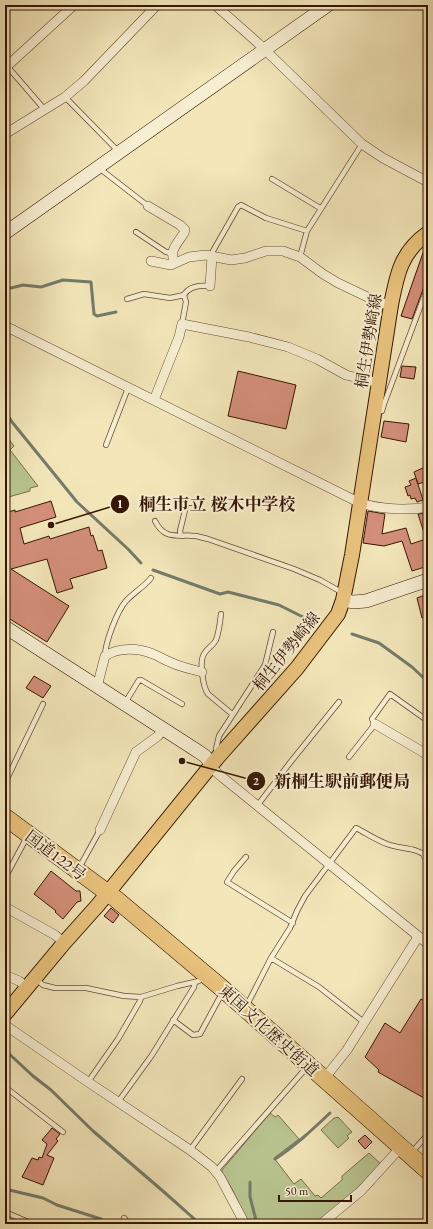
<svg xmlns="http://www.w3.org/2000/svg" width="433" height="1229" font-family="'EB Garamond','Noto Serif JP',serif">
<rect width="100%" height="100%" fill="#f3e7ba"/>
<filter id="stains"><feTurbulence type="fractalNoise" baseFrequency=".005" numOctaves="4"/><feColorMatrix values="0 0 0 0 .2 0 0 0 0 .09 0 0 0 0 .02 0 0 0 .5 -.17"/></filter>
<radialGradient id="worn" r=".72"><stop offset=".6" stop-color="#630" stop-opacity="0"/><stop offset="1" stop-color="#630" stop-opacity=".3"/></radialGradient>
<path fill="#b9c691" stroke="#786e4b" d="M5,434L14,446L10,450L38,486L30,488V491L5,498Z
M270,1113L275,1117L278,1115L299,1139L274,1158L294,1184L301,1179L315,1196L318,1195L321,1198L342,1180V1176L369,1153L381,1164L364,1183L315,1224H249L232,1189L222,1172V1170Z
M338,1117L352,1132L347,1136L349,1138L338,1148L321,1130L334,1118H335Z"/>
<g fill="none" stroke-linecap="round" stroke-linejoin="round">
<path stroke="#737c6c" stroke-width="3" d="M5,287L11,288L23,285L41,287L63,280L91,282L94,314L97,316L116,312
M5,411L12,422L77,502L128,549L141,563
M153,570L220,594L228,592L279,605L307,619
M352,634L379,643L412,667L428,682
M5,1050L33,1076L51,1090L93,1131L164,1192L200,1224
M275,1159C295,1146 312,1130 330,1113
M250,1182V1197L257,1224
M5,1189L43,1198L57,1205L101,1219L108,1224"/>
</g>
<path fill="#d48f7a" stroke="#361605" d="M428,244V276L412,319L401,316L425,247Z
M402,366L416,367L414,379L400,377Z
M238,371L296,385L286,429L228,416Z
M384,421L409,424L406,442L381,437Z
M425,467L428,475V481L418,484L414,472Z
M416,478L423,500L417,502L415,498L411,499L410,495L408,496L405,487L411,485L409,481Z
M51,501L56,517L20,528L24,544L49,536L50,539L89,527L91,536L93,535L98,551L102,550L107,568L70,579L73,588L57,593L47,559L11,569L69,606L47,642L5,616V513L15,510V512Z
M368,511L385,514L382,534L406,528L411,544L426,539L418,514L428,513V566L412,571L402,541L384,546L363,543Z
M425,595L428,605V616L422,618L417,598Z
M34,676L51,686L43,698L26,688Z
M51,871L76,891H80L81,901L77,902L63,919L55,912L56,911L34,894Z
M111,908L119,915L113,923L104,916Z
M421,999L428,1003V1092L424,1098L378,1072L379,1070L365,1057L385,1023L400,1033Z
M52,1128L60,1134L56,1139L58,1141L47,1155L54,1158L43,1185L22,1177L32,1158L38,1160L39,1157L42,1158L47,1144L42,1140Z
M365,1135L372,1142L365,1149L358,1141Z"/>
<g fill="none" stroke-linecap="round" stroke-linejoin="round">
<defs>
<path id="lane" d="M7,66L45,110
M65,97L119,152
M99,168L148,206
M272,179L320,208
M136,232L166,252L172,253
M212,256L213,251L238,207L241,205L266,218L307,231
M300,257L307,231L362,144
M127,299L144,294L170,298L184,295
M182,324L186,302L184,295C189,286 200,285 210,286
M377,410L382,411L384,404L428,286
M106,445L128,388
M183,501L191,503
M155,521C165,541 178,534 196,536C200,537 204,538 208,539L294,569L320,580L343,593
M181,536L180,531L187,502
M221,614C220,623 219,632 216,640C213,646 207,648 204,654C199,662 203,687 208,694L232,714
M105,656C105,643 117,611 126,601C133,593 144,587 151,578
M125,703L139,680H141L182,704
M217,754L216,749L219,736L265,665L273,632
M349,757L375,724L372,719L390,694L428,721
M5,783L43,704
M257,806L289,764L339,702
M246,857L234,871L227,882L293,923
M79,868L100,830
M5,878L27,837
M271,958L319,987L365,1023
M36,979L43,985L55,988H86L124,996L141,997L177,986L199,981L204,977
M247,1005L271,958L290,928L297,911L305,896L356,828C366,833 376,840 387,844C399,849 416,847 426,856
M173,1020L193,1035L200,1034L220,997
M88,1082L118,1039L140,1001L141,997
M5,1087L63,1132
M118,1102L152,1055L194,987L195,982
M190,1150L242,1079
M412,1152L428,1134
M216,1171L307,1067
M5,1212L33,1224
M124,1218L129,1224"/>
<path id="street" d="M215,5L258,43L362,144L383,158L428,182
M5,68L74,5
M5,134L65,97L84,81L157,5
M148,206L180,225L185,230L184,233C178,243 168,251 175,263
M151,261L171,265L189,257L206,255L231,260L245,258L266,251H283L300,257L323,274L338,283L378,302L391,305
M210,286L212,256
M5,326L360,503C381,509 407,511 428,507
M154,400L179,337L182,324L249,337L288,347L317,359L346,375L379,383
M97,687L105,656C119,647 138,648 153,654C159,656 164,660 170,662C180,667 191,669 202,672
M375,724L428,755
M212,765L215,771L222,777L428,944
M100,830L136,752L158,736L163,729
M426,856L428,857
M5,907L55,935L64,943
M5,975L19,981L27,987
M5,1025L88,1082L190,1150L212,1167L220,1177L245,1224
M324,1079L347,1050L418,937
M321,1224L361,1191L401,1147"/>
<path id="secondary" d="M5,233L328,5
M343,600L353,602L366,601L428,580
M5,627L196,750L205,756L212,765"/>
<path id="primary" d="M5,1014L64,943L98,905L218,757L297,668L338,614L343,600L352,555L391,305C397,274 401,252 428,233"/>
<path id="highway" d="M5,817L116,899L224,990L428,1171"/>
</defs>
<use href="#lane" stroke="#654a32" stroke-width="6"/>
<use href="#street" stroke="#654a32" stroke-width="10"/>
<use href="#secondary" stroke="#361605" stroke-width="14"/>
<use href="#primary" stroke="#361605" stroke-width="16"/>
<use href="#highway" stroke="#361605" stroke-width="18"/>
<use href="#lane" stroke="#f7efd2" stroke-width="4.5"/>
<use href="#street" stroke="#f7efd2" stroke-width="9"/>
<use href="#secondary" stroke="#f7efd2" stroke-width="13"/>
<use href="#primary" stroke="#eac47d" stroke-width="14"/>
<use href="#highway" stroke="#eac47d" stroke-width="17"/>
</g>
<g text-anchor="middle" stroke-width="4" stroke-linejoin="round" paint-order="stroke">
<g font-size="16" fill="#361605" stroke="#f7efd2">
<text transform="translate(368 341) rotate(-81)" y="6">桐生伊勢崎線</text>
<text transform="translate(286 651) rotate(-51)" y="6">桐生伊勢崎線</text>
<text transform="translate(56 855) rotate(37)" y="6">国道122号</text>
<text transform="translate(269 1030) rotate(42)" y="6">東国文化歴史街道</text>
</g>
</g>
<path fill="none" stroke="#361605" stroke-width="1.5" d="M51 525L120 504M182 761L256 781"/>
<g fill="#361605" stroke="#f7efd2" stroke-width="1.5">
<circle cx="51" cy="525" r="4"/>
<circle cx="182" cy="761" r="4"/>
<circle cx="120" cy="504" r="10"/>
<circle cx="256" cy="781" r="10"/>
</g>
<g font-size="12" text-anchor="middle" font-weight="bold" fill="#fff">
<text x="120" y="508">1</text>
<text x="256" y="785">2</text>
</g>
<g font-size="17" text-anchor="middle" font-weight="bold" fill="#361605" stroke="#f7efd2" stroke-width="4" stroke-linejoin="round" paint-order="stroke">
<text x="217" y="510">桐生市立 桜木中学校</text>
<text x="342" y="787">新桐生駅前郵便局</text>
</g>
<rect width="433" height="1229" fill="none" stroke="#f3e7ba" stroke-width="20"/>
<rect x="6" y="6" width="421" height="1217" fill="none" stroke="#361605" stroke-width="2"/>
<rect x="10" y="10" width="413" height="1209" fill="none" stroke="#361605"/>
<path d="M279 1195v6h72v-6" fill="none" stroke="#361605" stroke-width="2"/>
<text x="285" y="1195" font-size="12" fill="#361605" stroke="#f7efd2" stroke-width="3" paint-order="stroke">50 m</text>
<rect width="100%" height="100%" filter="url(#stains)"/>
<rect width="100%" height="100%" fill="url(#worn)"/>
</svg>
